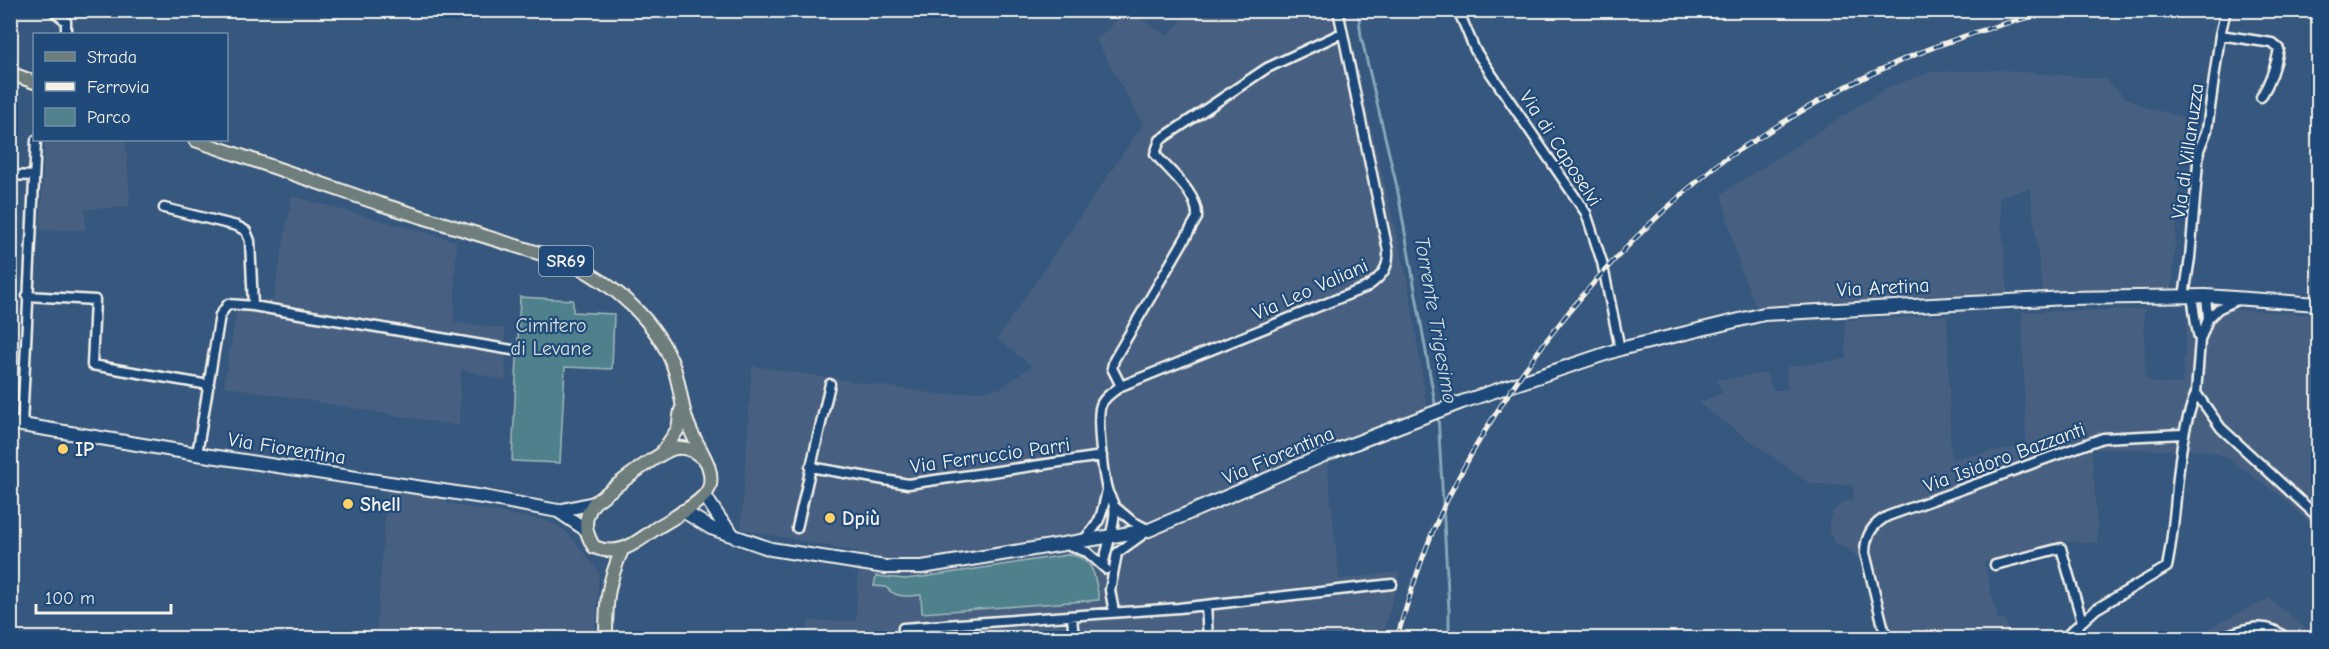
<svg xmlns="http://www.w3.org/2000/svg" width="2329" height="649" font-family="'Comic Neue',sans-serif">
<rect width="100%" height="100%" fill="#36577e"/>
<filter id="ink" filterUnits="userSpaceOnUse"><feTurbulence type="fractalNoise" baseFrequency=".0167" numOctaves="2"/><feDisplacementMap in="SourceGraphic" scale="12" xChannelSelector="R" yChannelSelector="G"/><feConvolveMatrix kernelMatrix="1 2 1 2 8 2 1 2 1" color-interpolation-filters="sRGB"/></filter>
<g filter="url(#ink)">
<path fill="#466081" d="M1188,11H1343L1408,282L1428,414L1326,451L1339,579L1400,572L1382,638H807L808,621H856L859,552L741,529L752,366L944,395L1001,388L1032,366L997,339L1143,124L1096,40L1117,20L1137,16L1167,36L1189,12Z
M2001,70L2105,79L2125,97L2145,107L2183,117L2172,290L2043,294L2030,188L1999,197L2008,293L1758,311L1741,271L1721,194L1888,87L1932,72Z
M45,140H126L130,201L128,207L85,209V230H40Z
M292,196L456,241L454,322L505,329L506,381L461,369L459,426L224,386L239,296L273,301Z
M2184,306L2318,315V531L2281,496L2226,457L2207,451L2186,450L2092,449L2098,543L2062,541L1984,562L1998,620L2005,619L2010,638H1878L1860,560L1850,550L1835,543L1829,533V523L1833,511L1843,502L1854,499L1853,485L1810,484L1698,403L1722,393L1717,380L1766,373L1773,390H1788L1786,367L1846,359L1845,320L1947,315L1951,459L2026,445L2022,312L2144,309L2145,377L2153,383L2182,384L2188,311Z
M388,476L447,485L444,503L548,521L566,531L599,572L595,638H376Z
M2269,598L2317,638H2189Z"/>
<path fill="#50818c" stroke="#a2b9ba" stroke-width="1.5" d="M520,297L573,300V312L614,314L612,369L565,367L560,463L512,461Z
M1067,555C1094,555 1096,579 1099,600L922,613L921,595C908,596 896,599 886,587L874,586L876,576L905,579L923,577Z"/>
<g fill="none" stroke-linecap="round" stroke-linejoin="round">
<path stroke="#87a7b9" stroke-width="3" d="M1358,10L1361,36L1397,187L1436,409
M1438,415L1449,610V638"/>
<defs>
<path id="street" d="M52,10L66,21V34
M1458,10L1475,50L1586,213L1602,262L1620,349
M2220,35L2272,43L2279,49C2276,66 2270,82 2261,97
M10,175L33,176
M164,208L237,226L246,231L250,241L253,306
M27,296L95,300L92,365L209,385
M2184,296L2190,258L2199,150L2207,130L2220,35L2226,10
M2192,296C2195,311 2195,327 2200,340
M2206,296L2208,319
M2237,300L2218,309L2208,319L2200,340L2196,393L2221,428L2318,517
M1121,386L1112,368L1114,360L1197,218C1199,194 1170,172 1155,154L1160,140L1267,68L1342,33
M22,425L36,140
M197,454L220,315L228,304L253,306L512,350
M810,467L908,484L1102,456
M797,528L830,384
M1082,541C1101,524 1102,514 1107,490
M1067,545L1087,552L1106,569
M1995,565L2061,548L2082,621
M1103,566C1106,549 1117,521 1114,506C1113,500 1108,495 1107,489C1103,475 1096,417 1101,405C1104,397 1114,391 1121,386L1367,287C1381,277 1389,269 1388,251L1338,10
M1206,605L1208,638
M1114,612L1110,590L1117,553L1149,530L1132,521L1114,506
M1072,617L1074,638
M903,638V628L1179,608L1392,584
M1886,638L1865,553C1865,536 1872,524 1888,516L2103,438L2182,434
M2064,638L2096,609L2167,567C2179,509 2174,448 2196,393
M2219,638C2242,630 2265,619 2286,638"/>
<path id="secondary" d="M10,423L197,454L483,497L558,511L585,529
M705,496L720,519L734,536
M558,511L594,503
M683,511L711,528L771,549L885,567H922L1149,530L1324,455L1462,402L1620,349L1764,314L2066,298L2206,296L2318,304"/>
<path id="primary" d="M10,73L34,82
M195,140L380,204L571,263C614,285 657,320 674,368C681,388 681,410 690,429C697,447 716,468 709,488C704,503 668,520 655,529C635,544 619,557 594,547C584,531 583,518 594,503C610,491 660,450 676,448C688,446 697,453 705,460
M663,451L678,429L681,410
M606,638C606,602 607,584 622,550"/>
</defs>
<use href="#street" stroke="#f4f1e8" stroke-width="13"/>
<use href="#secondary" stroke="#f4f1e8" stroke-width="16"/>
<use href="#primary" stroke="#f4f1e8" stroke-width="16"/>
<use href="#street" stroke="#1f4a7a" stroke-width="8"/>
<use href="#secondary" stroke="#1f4a7a" stroke-width="12"/>
<use href="#primary" stroke="#6d7e7c" stroke-width="12"/>
<defs>
<path id="rail" d="M1397,638C1408,600 1420,561 1436,524C1458,473 1488,424 1519,378C1574,299 1638,229 1712,169C1726,157 1744,147 1760,137C1851,77 1953,32 2061,10"/>
</defs>
<use href="#rail" stroke="#f4f1e8" stroke-width="5"/>
<use href="#rail" stroke="#1f4a7a" stroke-width="3" stroke-dasharray="9" stroke-linecap="butt"/>
</g>
</g>
<g fill="#ffd166" stroke="#1f4a7a" stroke-width="2">
<circle cx="63" cy="449" r="6"/>
<circle cx="348" cy="504" r="6"/>
<circle cx="830" cy="518" r="6"/>
</g>
<g text-anchor="middle" stroke-width="4.5" stroke-linejoin="round" paint-order="stroke">
<rect fill="#1f4a7a" stroke="#b4bfc7" stroke-width="1.5" x="539" y="246" width="54" height="30" rx="4.5"/>
<g font-size="18" font-weight="bold" fill="#f4f1e8">
<text x="566" y="267">SR69</text>
</g>
<g font-size="20" fill="#f4f1e8" stroke="#1f4a7a">
<text transform="translate(1561 148) rotate(57)" y="7">Via di Caposelvi</text>
<text transform="translate(2187 151) rotate(-82)" y="7">Via di Villanuzza</text>
<text transform="translate(1883 287) rotate(-3)" y="7">Via Aretina</text>
<text transform="translate(1310 289) rotate(-24)" y="7">Via Leo Valiani</text>
<text transform="translate(287 448) rotate(9)" y="7">Via Fiorentina</text>
<text transform="translate(990 455) rotate(-8)" y="7">Via Ferruccio Parri</text>
<text transform="translate(1278 455) rotate(-23)" y="7">Via Fiorentina</text>
<text transform="translate(2004 457) rotate(-20)" y="7">Via Isidoro Bazzanti</text>
</g>
<g font-size="20" fill="#dbe0da" stroke="#1f4a7a">
<text x="551" y="332">Cimitero<tspan x="551" dy="23">di Levane</tspan></text>
</g>
<g font-size="20" font-weight="bold" fill="#f4f1e8" stroke="#1f4a7a" text-anchor="start">
<text x="75" y="456">IP</text>
<text x="360" y="511">Shell</text>
<text x="842" y="525">Dpiù</text>
</g>
<g font-size="21" font-style="italic" fill="#d9dfdc" stroke="#1f4a7a">
<text transform="translate(1436 320) rotate(80)" y="7">Torrente Trigesimo</text>
</g>
</g>
<rect width="2329" height="649" fill="none" stroke="#1f4a7a" stroke-width="36"/>
<rect x="18" y="18" width="2293" height="613" fill="none" stroke="#f4f1e8" stroke-width="2" filter="url(#ink)"/>
<rect x="33" y="33" width="195" height="108" fill="#1f4a7a" stroke="#748da6" stroke-width="1.5"/>
<rect x="45" y="52" width="30" height="9" fill="#6d7e7c" stroke="#748da6" stroke-width="1.5"/>
<text x="87" y="63" font-size="18" fill="#f4f1e8">Strada</text>
<rect x="45" y="82" width="30" height="9" fill="#f4f1e8" stroke="#748da6" stroke-width="1.5"/>
<text x="87" y="93" font-size="18" fill="#f4f1e8">Ferrovia</text>
<rect x="45" y="108" width="30" height="18" fill="#50818c" stroke="#748da6" stroke-width="1.5"/>
<text x="87" y="123" font-size="18" fill="#f4f1e8">Parco</text>
<path d="M36 604v9h135v-9" fill="none" stroke="#f4f1e8" stroke-width="3"/>
<text x="45" y="604" font-size="18" fill="#f4f1e8" stroke="#1f4a7a" stroke-width="4.5" paint-order="stroke">100 m</text>
</svg>
